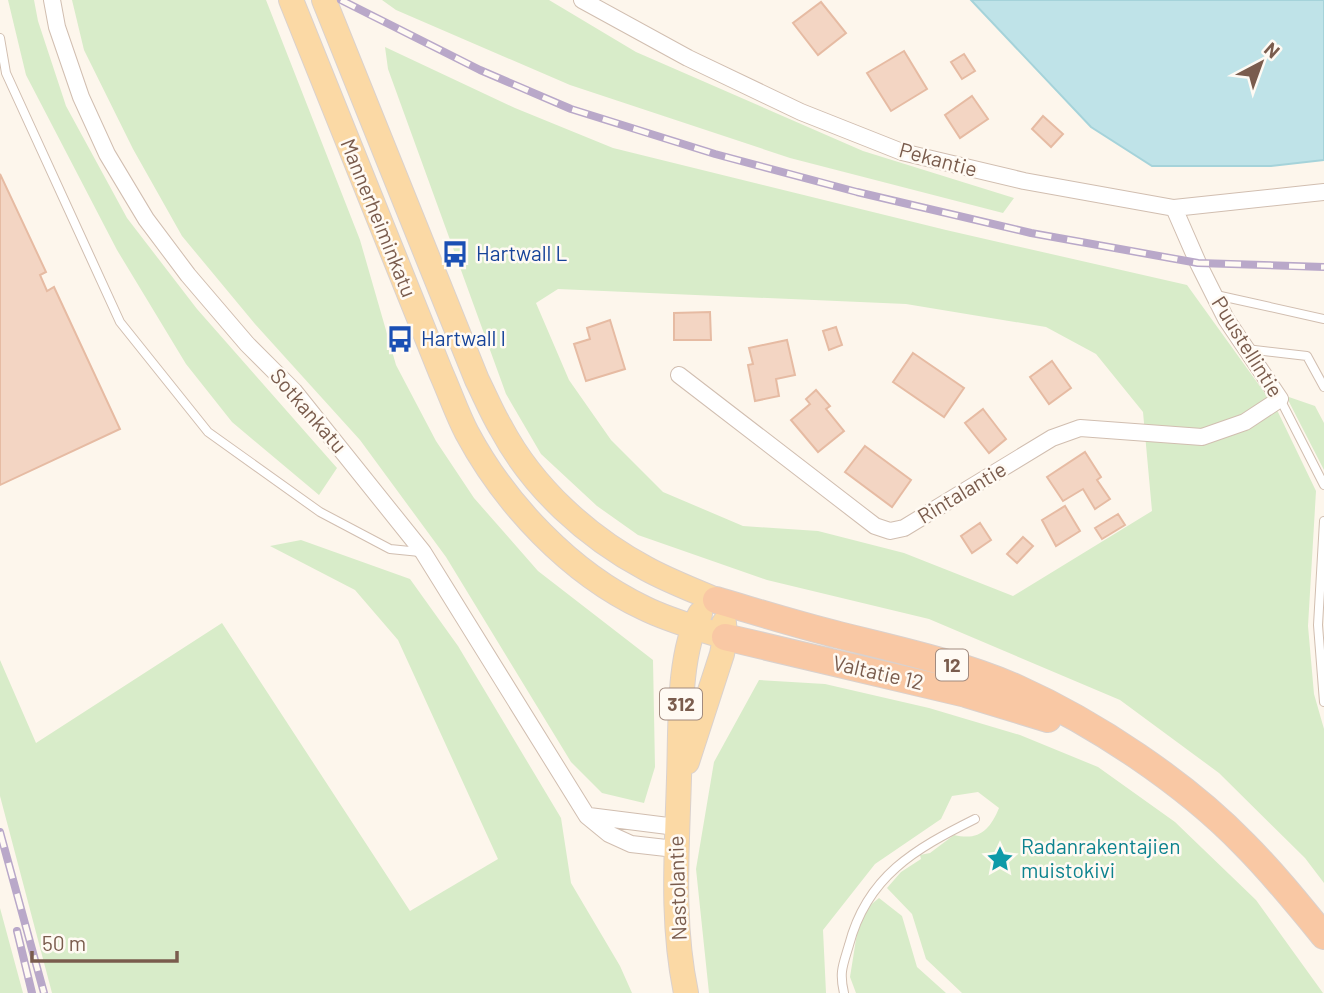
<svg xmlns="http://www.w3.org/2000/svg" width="1324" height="993" font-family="Barlow,sans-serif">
<rect width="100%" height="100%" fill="#fdf6ec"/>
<path fill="#d8ecc9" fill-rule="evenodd" d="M8,0H34L38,21L66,106L127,218L197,309L337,468L319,495L232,422L186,364L117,250L26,75Z
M72,0H266L360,240L396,365L436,441L474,498L538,571L653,660L655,767L644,803L602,793L571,762L446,557L360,440L255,324L182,236L133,149L84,50Z
M382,0H549L636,52L863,151L1014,198L1003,213L790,158L570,85L396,10Z
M385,47L515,108L613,148L946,230L1187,285L1277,410L1316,491L1308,626L1314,694L1324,729V883L1305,858L1219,773L1120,700L929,619L767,580L638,535L597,506L541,454L506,394L388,69ZM558,289L906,304L1046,327L1096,354L1143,412L1152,511L1013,596L904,553L818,531L743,526L663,492L611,440L569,380L536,303Z
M1286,396L1315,406L1324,423V470Z
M301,540L410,579L458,646L561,818L571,883L620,966L632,993H52L0,796V660L36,743L222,623L410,911L498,859L398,640L355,590L270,546Z
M759,680L825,684L929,708L1020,735L1098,767L1175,822L1256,900L1323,993H962L926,959L912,914L887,888L901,872L921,859L920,855L930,853L954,835C979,841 990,830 999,808L978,792L952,796L941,819L875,864L823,930L826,993H709L696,869L714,762Z
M879,898L902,916L917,967L946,993H856L850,977L858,927L868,907Z
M0,908L23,993H0Z"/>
<path fill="#bfe3e8" stroke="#a5d3da" stroke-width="2" d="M971,0H1324V160L1271,166H1152L1091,127Z"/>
<path fill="#f3d5c3" stroke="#e6bba3" stroke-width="2" d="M821,2L846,33L818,55L793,23Z
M904,51L927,89L891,111L867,73Z
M964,54L975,71L962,79L951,62Z
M972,96L988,119L960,138L945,115Z
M1043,116L1063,134L1051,147L1032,129Z
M0,174L46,272L40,275L47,291L54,287L120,429L0,485Z
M710,312L711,340H674V313Z
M610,320L625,369L586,381L574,344L590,339L587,328Z
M836,327L842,345L829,350L823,331Z
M787,340L795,375L776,379L779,396L755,401L748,365L753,364L749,348Z
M913,353L964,388L944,417L893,382Z
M1052,361L1071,388L1049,404L1030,377Z
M816,390L830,406L826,409L844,431L818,452L791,420L810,404L806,399Z
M983,409L1006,439L989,453L965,423Z
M865,446L911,480L892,507L845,472Z
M1085,452L1101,477L1097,480L1110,499L1095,509L1083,489L1063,501L1047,477Z
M1065,506L1080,531L1056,546L1042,520Z
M1118,514L1125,525L1102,539L1095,528Z
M980,523L991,540L972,553L961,536Z
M1023,537L1033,546L1017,563L1007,554Z"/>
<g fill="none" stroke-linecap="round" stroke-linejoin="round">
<defs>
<path id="service" d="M0,38L6,73L120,322L208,432L320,512L390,549L420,552
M1216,295L1324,319
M1246,349L1307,356L1324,387
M1280,399L1324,485
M1324,521L1318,625L1324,702
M844,993C839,972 843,965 849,945C867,876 915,849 975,819"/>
<path id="minor" d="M52,0L57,27L81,97L107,154L146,219L188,275L247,344L294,391L423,552L587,816L609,834L631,844L675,849
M582,0L688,58L801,112L902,152L1024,181L1174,208L1324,192
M679,375L875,526L890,531L904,528L1052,438L1080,428L1202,437L1245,422L1280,399L1226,319L1198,263L1174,208
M589,816L676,827"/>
<path id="primary" d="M291,0L441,373C450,393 457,414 467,433C505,504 570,573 644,608C670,621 698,628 725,637
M324,0L477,380C485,396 492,413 501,428C533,488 587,537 647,569C669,581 693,590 716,600
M687,762L722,654L725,637L724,623
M686,993C671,921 677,851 679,778C681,732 677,655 700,614"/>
<path id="trunk" d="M716,600C757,612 798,625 839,635C899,650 960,663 1017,688C1095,723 1185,783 1244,844C1273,873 1298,904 1324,936
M725,637L966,694L1048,719"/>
</defs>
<use href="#service" stroke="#d1beb0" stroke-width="10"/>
<use href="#minor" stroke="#d1beb0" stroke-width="18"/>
<use href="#primary" stroke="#dad1cd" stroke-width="26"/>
<use href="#trunk" stroke="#dad1cd" stroke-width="28"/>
<use href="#service" stroke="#fff" stroke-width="8"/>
<use href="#minor" stroke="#fff" stroke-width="16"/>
<use href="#primary" stroke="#fbd9a5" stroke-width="24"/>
<use href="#trunk" stroke="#f9c8a4" stroke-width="26"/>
<defs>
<path id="rail" d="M341,0L480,70L571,109L715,154L857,192L1031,233L1198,263L1324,267
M0,832L44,993
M17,931L32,993"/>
</defs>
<use href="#rail" stroke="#b9a8c9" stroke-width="8"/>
<use href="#rail" stroke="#fffaf3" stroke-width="5" stroke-dasharray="16" stroke-linecap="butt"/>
</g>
<defs>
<symbol id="bus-bare" viewBox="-9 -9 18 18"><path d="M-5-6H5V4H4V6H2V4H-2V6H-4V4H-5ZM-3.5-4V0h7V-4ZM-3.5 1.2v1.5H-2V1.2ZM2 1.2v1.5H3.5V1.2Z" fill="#1a4fb4" stroke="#fffaf3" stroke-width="2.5" paint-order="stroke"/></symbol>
<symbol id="sight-bare" viewBox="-9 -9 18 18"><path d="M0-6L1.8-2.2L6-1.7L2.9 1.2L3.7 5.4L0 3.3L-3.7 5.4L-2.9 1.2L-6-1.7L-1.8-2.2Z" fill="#0f9aa8" stroke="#fffaf3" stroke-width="2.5" paint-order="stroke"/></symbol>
</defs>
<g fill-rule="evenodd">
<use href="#bus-bare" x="436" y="235" width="38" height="38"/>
<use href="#bus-bare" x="381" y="320" width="38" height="38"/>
<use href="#sight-bare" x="981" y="840" width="38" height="38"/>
</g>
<g text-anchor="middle" stroke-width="5" stroke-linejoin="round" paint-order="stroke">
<g fill="#fffaf3" stroke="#a28b7f" stroke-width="2">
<rect x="936" y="649.5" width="32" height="31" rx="5"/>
<rect x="660" y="688.5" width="42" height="31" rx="5"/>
</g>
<g font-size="19" font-weight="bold" fill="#7a5c4d">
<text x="952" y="672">12</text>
<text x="681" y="711">312</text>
</g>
<g font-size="21" fill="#7a5c4d" stroke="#fffaf3">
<text transform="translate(938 160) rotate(15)" y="7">Pekantie</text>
<text transform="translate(378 218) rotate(68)" y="7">Mannerheiminkatu</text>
<text transform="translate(1247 347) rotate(58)" y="7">Puustellintie</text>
<text transform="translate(308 411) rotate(49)" y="7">Sotkankatu</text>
<text transform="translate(962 493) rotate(-31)" y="7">Rintalantie</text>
<text transform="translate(878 673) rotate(13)" y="7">Valtatie 12</text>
<text transform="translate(678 888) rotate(-92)" y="7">Nastolantie</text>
</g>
<g font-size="21" fill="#164399" stroke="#fffaf3" text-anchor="start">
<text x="476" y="261">Hartwall L</text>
<text x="421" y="346">Hartwall I</text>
</g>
<g font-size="21" fill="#0d838f" stroke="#fffaf3" text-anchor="start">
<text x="1021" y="854">Radanrakentajien<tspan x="1021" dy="24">muistokivi</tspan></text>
</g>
</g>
<g transform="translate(1261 63) rotate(41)" stroke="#fffaf3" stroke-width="5" paint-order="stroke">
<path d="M0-5L12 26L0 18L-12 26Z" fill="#7a5c4d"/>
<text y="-10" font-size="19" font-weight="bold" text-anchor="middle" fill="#7a5c4d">N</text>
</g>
<path d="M32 951v10h145v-10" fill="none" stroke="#7a5c4d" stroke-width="3.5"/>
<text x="42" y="951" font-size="21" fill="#7a5c4d" stroke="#fffaf3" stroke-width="5" paint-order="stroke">50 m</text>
</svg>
